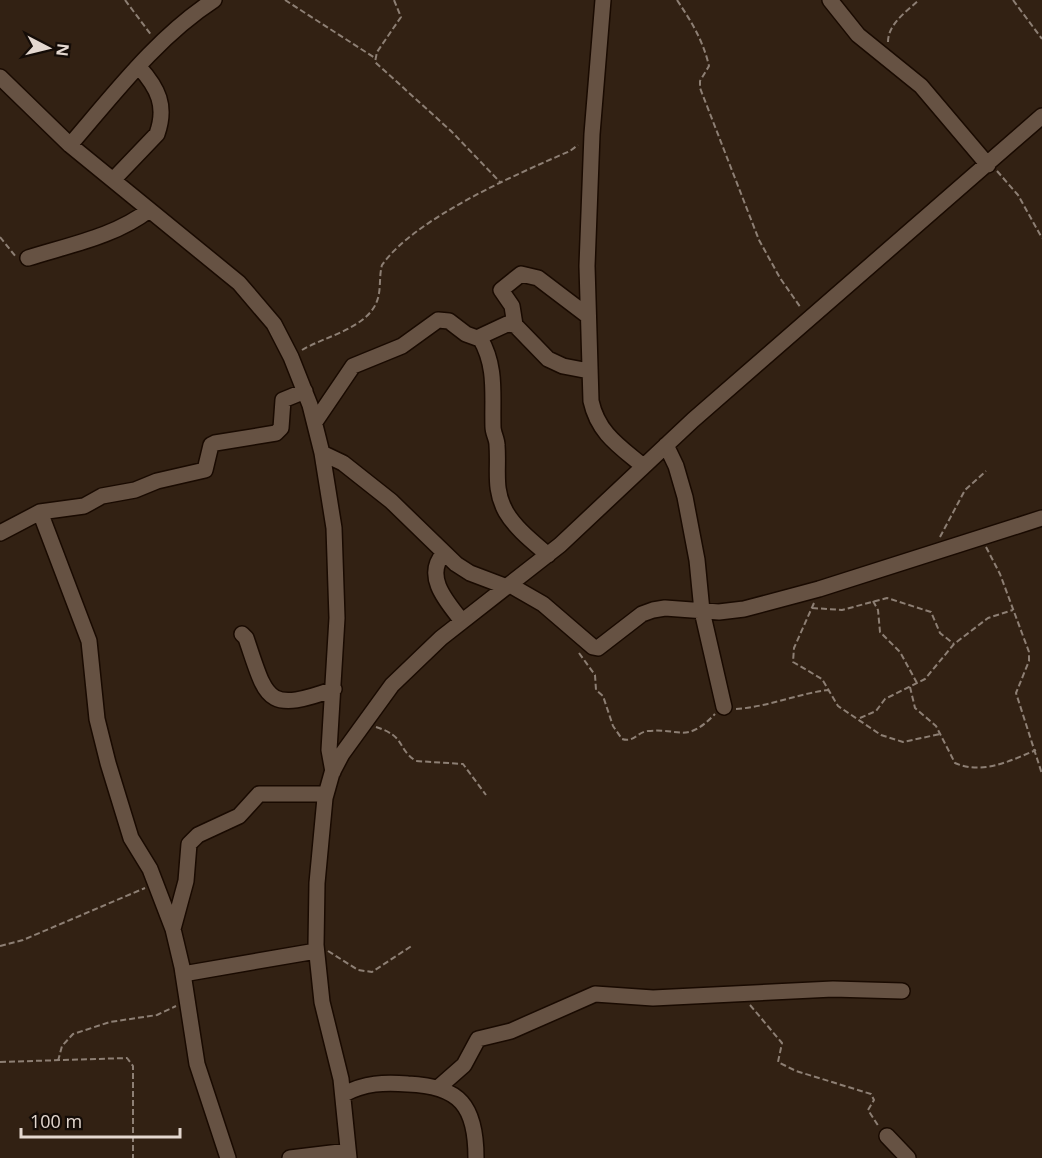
<svg xmlns="http://www.w3.org/2000/svg" width="1042" height="1158" font-family="'Open Sans',sans-serif">
<rect width="100%" height="100%" fill="#322113"/>
<g fill="none" stroke-linecap="round" stroke-linejoin="round">
<defs>
<path id="minor" d="M603,0L592,134L587,266L591,401C598,433 619,446 643,466
M830,0L858,35L921,86L988,165
M0,77L70,145L239,283L274,324L291,357L310,405L322,453L334,528L337,618L329,750L333,772
M70,145C114,94 157,37 214,0
M113,180L157,134C167,106 158,88 139,67
M28,258C69,245 116,236 149,210
M515,325L512,306L501,290L521,274L538,278L588,316
M480,338C497,367 492,395 493,427C493,433 497,439 497,445C499,470 493,489 506,512C516,529 533,542 548,555
M315,422L353,366L402,346L438,320L449,321L466,334L477,338L507,324L515,325L548,359L563,366L589,371
M666,445L676,466L685,497L697,560L702,611L724,707
M322,453L343,463L391,501L456,564L470,573L507,587
M40,512L89,641L97,719L108,763L131,838L150,869L173,929L182,967L197,1064L228,1158
M0,533L40,512L84,506L102,496L135,490L157,481L205,470L211,445L215,443L276,433L281,428L283,400L305,391
M444,553C423,576 447,602 462,621
M510,585L543,604L593,647L598,648L642,614L653,610L665,608L719,612L744,609L819,589L1042,518
M242,634L246,638C267,699 265,714 334,689
M173,929L186,881L189,844L198,835L239,816L259,794H326
M183,974L316,951
M439,1087L464,1065L478,1039L511,1031L595,994L653,998L833,989L902,991
M344,1094C365,1083 384,1082 408,1084C460,1086 476,1106 476,1158
M887,1136L908,1158
M290,1158L348,1151
M349,1158L341,1079L322,1002L316,945L317,883L325,798L332,773L342,754L392,685L441,638L560,545L693,420L1042,116"/>
</defs>
<use href="#minor" stroke="#190a01" stroke-width="18"/>
<path stroke="#8d7f74" stroke-width="2" stroke-dasharray="6 3" stroke-linecap="butt" d="M125,0L152,36
M285,0L375,58
M394,0L401,17L377,52L375,62L451,131L500,182
M677,0C691,21 703,40 709,66L700,81V88L759,240L780,278L801,308
M1013,0L1042,39
M888,42C888,24 906,12 919,0
M997,171L1018,195L1042,238
M0,237L16,257
M302,350C325,336 370,328 378,298C381,287 379,276 382,265C415,218 517,174 570,151L578,145
M940,537L965,490L986,471
M986,547L1000,574L1029,652V661L1016,693L1042,774
M873,601L878,610L880,632L900,652L917,683
M814,603L794,648L793,662L822,679L838,706L881,735L903,742L940,734
M812,608L842,610L887,598L931,612L940,633L954,644
M579,653L595,675L596,690L603,696L613,726L622,739C634,743 637,732 648,731C681,728 686,744 715,714
M910,687L915,708L936,726L955,763C982,775 1010,761 1036,750
M736,709C767,707 797,694 828,690
M860,718L876,711L885,699L925,679L954,644L988,618L1013,610
M376,727C407,737 396,748 416,761L463,764L486,795
M0,946L23,940L145,888
M328,951L358,970L372,972L413,945
M750,1005L782,1043L778,1062L796,1071L871,1094L874,1100L868,1110L879,1127
M58,1061L62,1046L73,1034L110,1022L157,1015L176,1006
M0,1062L127,1058L133,1066V1158"/>
<use href="#minor" stroke="#665243" stroke-width="15"/>
</g>
<g transform="translate(48 48) rotate(97)" stroke="#140c07" stroke-width="4.5" paint-order="stroke">
<path d="M0-4.5L10 22L0 15L-10 22Z" fill="#e4d8d0"/>
<text y="-9" font-size="16" font-weight="bold" text-anchor="middle" fill="#e4d8d0">N</text>
</g>
<path d="M21 1128v9h159v-9" fill="none" stroke="#e4d8d0" stroke-width="3"/>
<text x="30" y="1128" font-size="18" fill="#e4d8d0" stroke="#140c07" stroke-width="4.5" paint-order="stroke">100 m</text>
</svg>
